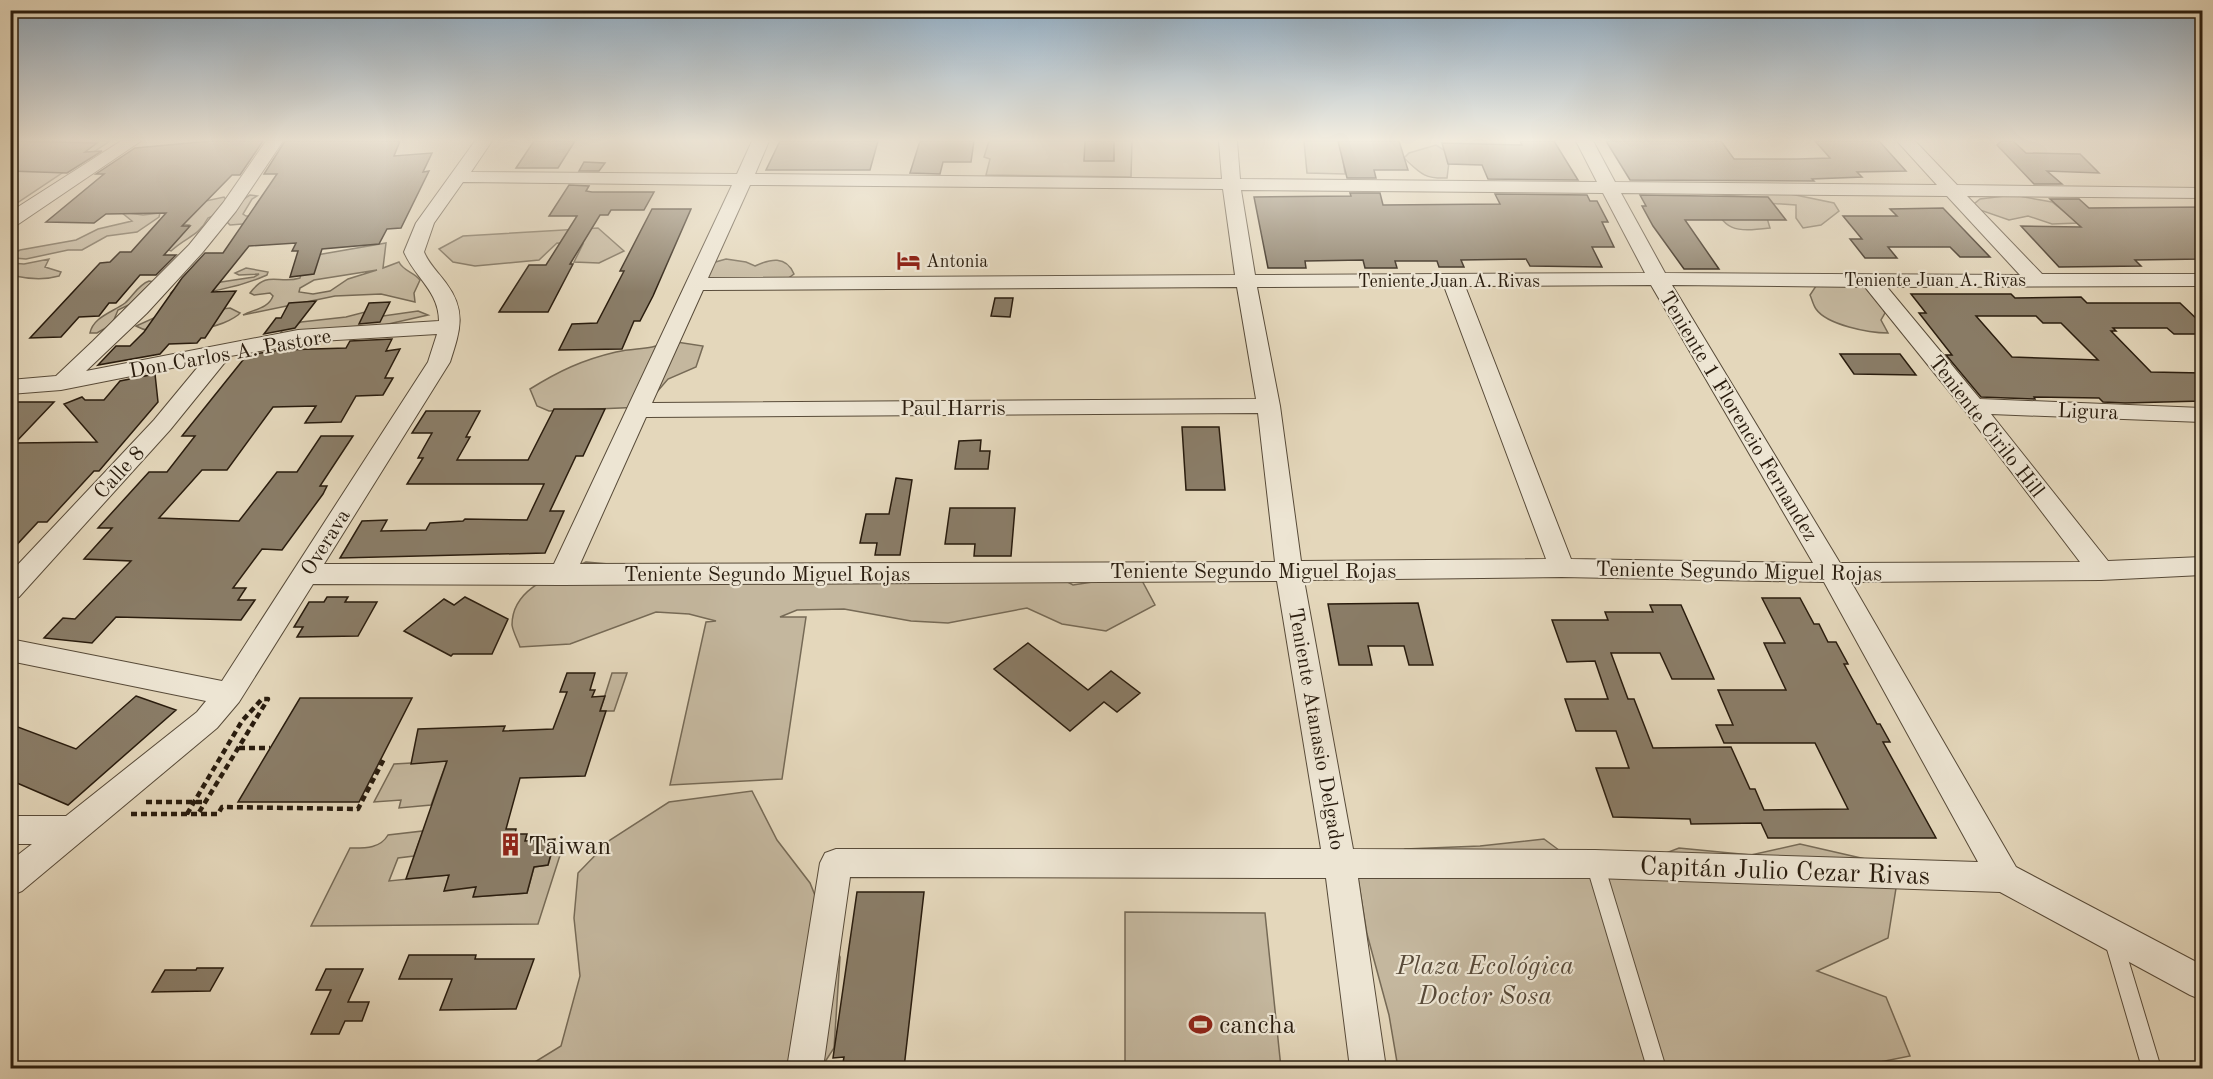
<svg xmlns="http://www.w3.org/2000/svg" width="2213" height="1079" font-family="'Old Standard TT',serif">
<rect width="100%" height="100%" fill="#e4d7bb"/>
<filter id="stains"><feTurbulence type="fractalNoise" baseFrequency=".00333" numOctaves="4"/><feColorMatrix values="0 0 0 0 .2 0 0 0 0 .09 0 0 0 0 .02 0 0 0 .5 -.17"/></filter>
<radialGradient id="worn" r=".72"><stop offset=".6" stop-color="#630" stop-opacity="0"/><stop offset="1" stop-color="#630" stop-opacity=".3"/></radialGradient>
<path fill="#c4b79e" stroke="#766a56" stroke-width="1.5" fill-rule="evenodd" d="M11,141H110L11,207Z
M989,141H1132L1131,177L986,175L990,159L984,157Z
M1304,141H1340L1345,174L1307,173Z
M1436,145L1450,154L1447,178C1424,179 1420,173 1404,158L1409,153Z
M1781,192L1834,203L1839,211L1821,225L1803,228L1796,218V205L1749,202L1767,218L1770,228C1735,232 1723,232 1710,197Z
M250,195L257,196L252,199L243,214L246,216H258L255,223L230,225L227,222C231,212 241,200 250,195Z
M2013,195L2052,202L2078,223L2052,224L2028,216L2009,220L1977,209L1974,204L1980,199Z
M224,197L227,201L215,215L208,218C198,237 187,236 171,251L166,249L189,225L176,224L201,202Z
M121,212L143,215L160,213L159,217L137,232L107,236L82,250H68L26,259L14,258L13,254L20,250L76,240L98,229L132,221Z
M598,228L624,251L599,263L574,262L583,244L557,243L539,260L475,266L453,262L439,249L463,236Z
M386,243L383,268L399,262C403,271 414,272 420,280L414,293L415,302L381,294L335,296L243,315C254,309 268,309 273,296L270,293L254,295L250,293C268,269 278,285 300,278L305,257ZM377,270L348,279L330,291L313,294L299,292L300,288L314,280Z
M49,259L45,267L61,272L59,276C45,280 29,279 15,276V272L11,269V263L24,264Z
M726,259L746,262L755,266C770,259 786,255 794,274L780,284L701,283L712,263Z
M246,268L268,272L267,275C240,287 201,296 171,293L175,289L254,277L259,274L239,275L235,273Z
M149,281L155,282L135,302L118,310L113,322L104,329L97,333H90C93,317 113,312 125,303C133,296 138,285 149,281Z
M1865,283L1877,296L1885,313L1881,320L1888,333C1869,333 1827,325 1816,309C1813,305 1812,299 1810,295L1816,286Z
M230,308L240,313L238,315C217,331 159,339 136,326L156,317Z
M418,311L428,315L384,325L280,334L283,329L301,322L346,317L365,312L376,317Z
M670,341L703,346L696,367L668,379L644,407L549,411L537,406L530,389C559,371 582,360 616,352C637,347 648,351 670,341Z
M586,562L655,568L1040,567L1073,585L1139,575L1155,605L1106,631L1062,624L1027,608L948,623L911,621L844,609L797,610L780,617H806L782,779L670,785L706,622L716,621L689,614L656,612L570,644L520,647C518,641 513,632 512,625C512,586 558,574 586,562Z
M612,673H627L614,711H600Z
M447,761L431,805L399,808L401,800L374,802L394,764Z
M752,791L777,840L810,883L840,957L834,1048L821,1068H525L561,1046L580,976L574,918L578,873L610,840L669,802Z
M423,831L414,856L398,858L389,881L449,875L445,890L459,889L465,872L481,870L474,897L527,893L534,867L548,865L553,849H562L538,924L311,926L350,848C364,848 380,849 388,835Z
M1544,839L1598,879L1679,848L1751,855L1800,844L1874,861L1897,882L1888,938L1817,971L1886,997L1910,1056L1850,1068H1744L1703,1062L1697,1068H1398L1389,1015L1367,934L1357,872L1405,849L1480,846Z
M1125,912L1265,913L1281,1068H1125Z"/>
<path fill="#8a7d68" stroke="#291c0e" stroke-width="1.5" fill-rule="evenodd" d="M10,141L97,143L85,152L102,151L67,173L10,171Z
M211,141H263L240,175H232L182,226H190L164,255H176L156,275H140L116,303H109L99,316L79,317L61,337L30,338L100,263L110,262L120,252H131L166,213L106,214L94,223L46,222L104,174H96L135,148Z
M285,141H400L394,156L432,153L423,172L429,171L401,228L387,229L379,244L322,249L314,274L290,277L298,251H292L296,243L249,246L212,292L236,291L205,338H201L197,343L169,344L160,354L98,365L116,346H130L144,332L182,278L205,253H223L277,174H264Z
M534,141H575L558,168H516Z
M780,141H878L870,170H766Z
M920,141H974L971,162H943L940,174L910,173Z
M1085,141H1114V161H1084Z
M1338,141H1399L1408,170H1374L1376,178H1347Z
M1520,141H1554L1578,180L1488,179L1482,165L1448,164L1442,143L1522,145Z
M1606,141H1721L1734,159H1797L1830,158L1815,141H1879L1906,171L1857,172L1862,177L1812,179L1814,181L1630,180Z
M2001,141H2013L2026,153L2080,154L2099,173L2047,171L2062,184H2034L1997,145Z
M584,162L605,163L599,171H579Z
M569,185L589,186L586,191L592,192H654L644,210H611L608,215H600L570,264H573L548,312H499L529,265H546L577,216H549Z
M1350,193H1380L1383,205L1500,204L1495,194L1587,195L1590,201H1597L1608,222H1602L1614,247H1592L1602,267L1530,266L1526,259L1461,260L1464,267H1439L1437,261H1395L1397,268H1365L1363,260L1305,261L1306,268H1268L1254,197L1351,196Z
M1640,195L1768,197L1786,220H1685L1719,269H1684L1653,226L1642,206H1646Z
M2050,199H2079L2089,208L2202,207V259L2135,260L2141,266L2059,267L2021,226L2081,227Z
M1943,208L1990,257H1960L1950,247H1888L1897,258H1865L1850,239H1862L1843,216H1897L1890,209Z
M652,209H691L653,296L640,321H634L622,349L559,350L572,324L597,323L624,271H620Z
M1911,294H2011L2015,298L2081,297L2087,303H2180L2202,324V334H2174L2167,328H2113L2116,331H2111L2151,372L2202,373V401L2125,403L2103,402L2099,398L2034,397L2035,399L1981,397L1946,355H1952L1919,313H1926ZM1976,316H2036L2043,323H2061L2098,360L2012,357Z
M995,298H1013L1010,317L991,316Z
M316,301L295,328L264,334L276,318H281L289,303Z
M390,302L380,322L359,324L369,303Z
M392,339L386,351L400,349L385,378H393L383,395L356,396L341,422L305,423L316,406L273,407L227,470H202L159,518L239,521L277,472H297L321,436H353L320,486H327L323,494L282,550L262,549L233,588H246L238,600H255L241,620L116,617L92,643L44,638L63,618L75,619L131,561L84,559L112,528H98L149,472H167L195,436H182L247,355L281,350L346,348L350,341Z
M1840,354H1900L1916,375L1854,374Z
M155,374L158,402L99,471H94L47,522H38L10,552V402H54L15,443L97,442L64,404L82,397L85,400H104L120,381Z
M554,409H605L583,456H576L550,511H564L545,553L340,558L362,521L387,520L381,531L426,530L430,523L463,521L465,519L527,520L544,484H407L423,458H418L432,433H412L426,411H480L466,437H470L457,460H528Z
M1182,427H1219L1225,490H1186Z
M981,440L980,451H990L988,469H955L959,441Z
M896,478L912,480L900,555H875L877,543H860L866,514H889Z
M950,508H1015L1011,556H974L975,544H945Z
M327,597H348L345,602H377L358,636L297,637L303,627H294L309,602H324Z
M465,597L508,619L492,654H453L451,656L404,631L444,599L454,605Z
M1762,598H1800L1814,624H1819L1828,642H1836L1848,664H1844L1877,724H1880L1890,742H1883L1936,838H1768L1761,823L1691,824L1690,819L1613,817L1596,768H1629L1616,731H1576L1565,699H1608L1595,661L1567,662L1552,620H1608L1605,612H1653L1650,605H1681L1714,679H1672L1660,653H1611L1628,699H1634L1653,748L1731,747L1750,789H1755L1764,810L1848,809L1815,743H1724L1716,725H1733L1718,690H1786L1764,643H1785Z
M1418,603L1433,665H1409L1404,646H1368L1372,665H1339L1328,604Z
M1028,643L1088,690L1111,671L1140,693L1117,712L1104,702L1070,731L994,669Z
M567,673H595L590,690H595L592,697L605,696L600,711H606L585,776L520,778L506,829H516L515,834H527L525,841L555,839L548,865L534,867L527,893L473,897L476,887L444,891L449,875L406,879L447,761L411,764L418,729L505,726L503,731L553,729L567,692H560Z
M136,696L176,710L68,805L10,780V724L76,749Z
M300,698H412L359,802H238Z
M857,892H924L904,1068H842L844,1057L833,1058Z
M409,955H476L475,959H534L516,1009L440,1010L452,979H399Z
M197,968H223L210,991L152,992L165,970H196Z
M326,969H363L348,1002H369L362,1021H345L339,1034H311L331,990H316Z"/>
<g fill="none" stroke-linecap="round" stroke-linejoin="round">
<defs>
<path id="service" d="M1595,856L1601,859L1604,864L1666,1068H1647L1586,864L1589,859Z
M2113,931L2119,933L2122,939L2161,1068H2142L2104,939L2107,933Z"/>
<path id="minor" d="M121,141H141L17,225L10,227V212Z
M266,141H283L236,211L202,253L147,313L86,371L298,330L439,321C439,291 415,278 404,252L416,223L475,141H492L471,172L737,174L752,141H769L755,174L1222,179L1219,141H1237L1240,179L1597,182L1576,141H1593L1615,182L1937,185L1897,141H1915L1957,185L2202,188V198L1967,196L2042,274H2202V286L1887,287L1980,399L2202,408V422L1991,414L2108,561L2202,557V575L2101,580L1851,582L2016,867L2202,965V1000L2190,995L2000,892L1595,878H1358L1386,1068H1350L1326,878L850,877L823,1068H787L820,863L825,853L836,849H1321L1277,581L562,585L313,584L239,702L217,728L22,891L10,896V861L32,844H10V816H66L197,712L206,701L10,661V639L222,681L428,362L437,334L320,341L230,356L170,430L19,597L10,600V573L154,420L202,362L61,390L10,394V380L56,376L93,341L189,245L223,203ZM463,182L732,185L554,564H324L450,362C460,331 467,311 446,283C438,272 429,264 424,252L434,223ZM750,185L1223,189L1235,275L708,278ZM1241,190L1603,193L1645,273L1255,275ZM1621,193L1947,196L2020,275L1665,273ZM1651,285L1813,563L1571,559L1465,286ZM1672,285L1865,287L1965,411L2080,562L1840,563ZM1444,286L1546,559L1301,561L1280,406L1257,287ZM1237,287L1256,399L652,403L703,290ZM1258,413L1275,562L580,564L646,417ZM1562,577L1824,582L1978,862L1595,850L1353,849L1304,580Z"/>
</defs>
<use href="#service" stroke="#584b39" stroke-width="2"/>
<use href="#minor" stroke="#584b39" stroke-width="2"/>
<path stroke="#291c0e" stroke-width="4.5" stroke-dasharray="6 4" stroke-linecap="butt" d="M239,748H270
M146,802H205
M131,814H218L222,807L358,809L385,757
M187,814L242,721L262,699H268L198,814"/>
<use href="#service" fill="#ede5d3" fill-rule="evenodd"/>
<use href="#minor" fill="#ede5d3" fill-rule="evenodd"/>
</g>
<linearGradient id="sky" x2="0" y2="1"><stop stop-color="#8da8be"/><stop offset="0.48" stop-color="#f3ede0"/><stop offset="1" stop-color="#f3ede0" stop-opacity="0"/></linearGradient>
<rect width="2213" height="292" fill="url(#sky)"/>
<defs>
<symbol id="hotel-bare" viewBox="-9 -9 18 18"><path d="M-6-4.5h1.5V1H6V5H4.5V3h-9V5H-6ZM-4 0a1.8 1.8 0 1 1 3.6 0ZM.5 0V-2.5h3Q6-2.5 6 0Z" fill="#8f2418" stroke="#ede5d3" stroke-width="2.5" paint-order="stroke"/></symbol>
<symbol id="building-bare" viewBox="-9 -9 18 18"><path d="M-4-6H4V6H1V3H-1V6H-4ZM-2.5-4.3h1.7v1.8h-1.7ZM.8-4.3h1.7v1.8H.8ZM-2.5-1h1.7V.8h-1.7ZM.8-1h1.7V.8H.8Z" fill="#8f2418" stroke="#ede5d3" stroke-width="2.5" paint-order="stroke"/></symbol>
<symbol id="stadium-bare" viewBox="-9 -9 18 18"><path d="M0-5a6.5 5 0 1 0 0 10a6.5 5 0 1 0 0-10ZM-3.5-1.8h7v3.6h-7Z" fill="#8f2418" stroke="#ede5d3" stroke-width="2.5" paint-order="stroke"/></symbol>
</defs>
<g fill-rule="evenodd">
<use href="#hotel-bare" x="892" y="244" width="33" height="33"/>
<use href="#building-bare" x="494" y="828" width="33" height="33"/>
<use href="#stadium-bare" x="1184" y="1008" width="33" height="33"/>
</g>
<g text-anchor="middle" stroke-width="4.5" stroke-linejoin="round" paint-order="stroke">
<g font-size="18" fill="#291c0e" stroke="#ede5d3" text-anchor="start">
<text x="926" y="267">Antonia</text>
</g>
<g font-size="18" fill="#291c0e" stroke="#ede5d3">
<text x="1935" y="286">Teniente Juan A. Rivas</text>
<text x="1449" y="287">Teniente Juan A. Rivas</text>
</g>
<g font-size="21" fill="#291c0e" stroke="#ede5d3">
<text transform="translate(230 353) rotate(-10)" y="7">Don Carlos A. Pastore</text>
<text x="953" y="415">Paul Harris</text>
<text transform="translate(2088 411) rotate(2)" y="7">Ligura</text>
<text transform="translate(1739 416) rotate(59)" y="7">Teniente 1 Florencio Fernandez</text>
<text transform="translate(1987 426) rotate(52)" y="7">Teniente Cirilo Hill</text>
<text transform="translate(119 472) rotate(-47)" y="7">Calle 8</text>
<text transform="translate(325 542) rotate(-58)" y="7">Overava</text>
<text x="1253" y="578">Teniente Segundo Miguel Rojas</text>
<text transform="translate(1739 571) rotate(1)" y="7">Teniente Segundo Miguel Rojas</text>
<text x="767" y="581">Teniente Segundo Miguel Rojas</text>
<text transform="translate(1317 729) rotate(80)" y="7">Teniente Atanasio Delgado</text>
</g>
<g font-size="26" fill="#291c0e" stroke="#ede5d3" text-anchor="start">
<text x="528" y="854">Taiwan</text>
<text x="1219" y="1033">cancha</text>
</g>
<g font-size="26" fill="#291c0e" stroke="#ede5d3">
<text transform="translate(1785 870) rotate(2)" y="9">Capitán Julio Cezar Rivas</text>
</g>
<g font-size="26" font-style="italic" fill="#584a39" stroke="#ede5d3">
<text x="1485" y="974">Plaza Ecológica<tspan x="1485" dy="30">Doctor Sosa</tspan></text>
</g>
</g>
<rect width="2213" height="1079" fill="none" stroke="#e4d7bb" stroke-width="36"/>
<rect x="12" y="12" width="2189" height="1055" fill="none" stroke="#291c0e" stroke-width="3"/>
<rect x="18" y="18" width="2177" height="1043" fill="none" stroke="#291c0e" stroke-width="1.5"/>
<rect width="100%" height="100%" filter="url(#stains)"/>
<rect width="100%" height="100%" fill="url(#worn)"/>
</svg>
